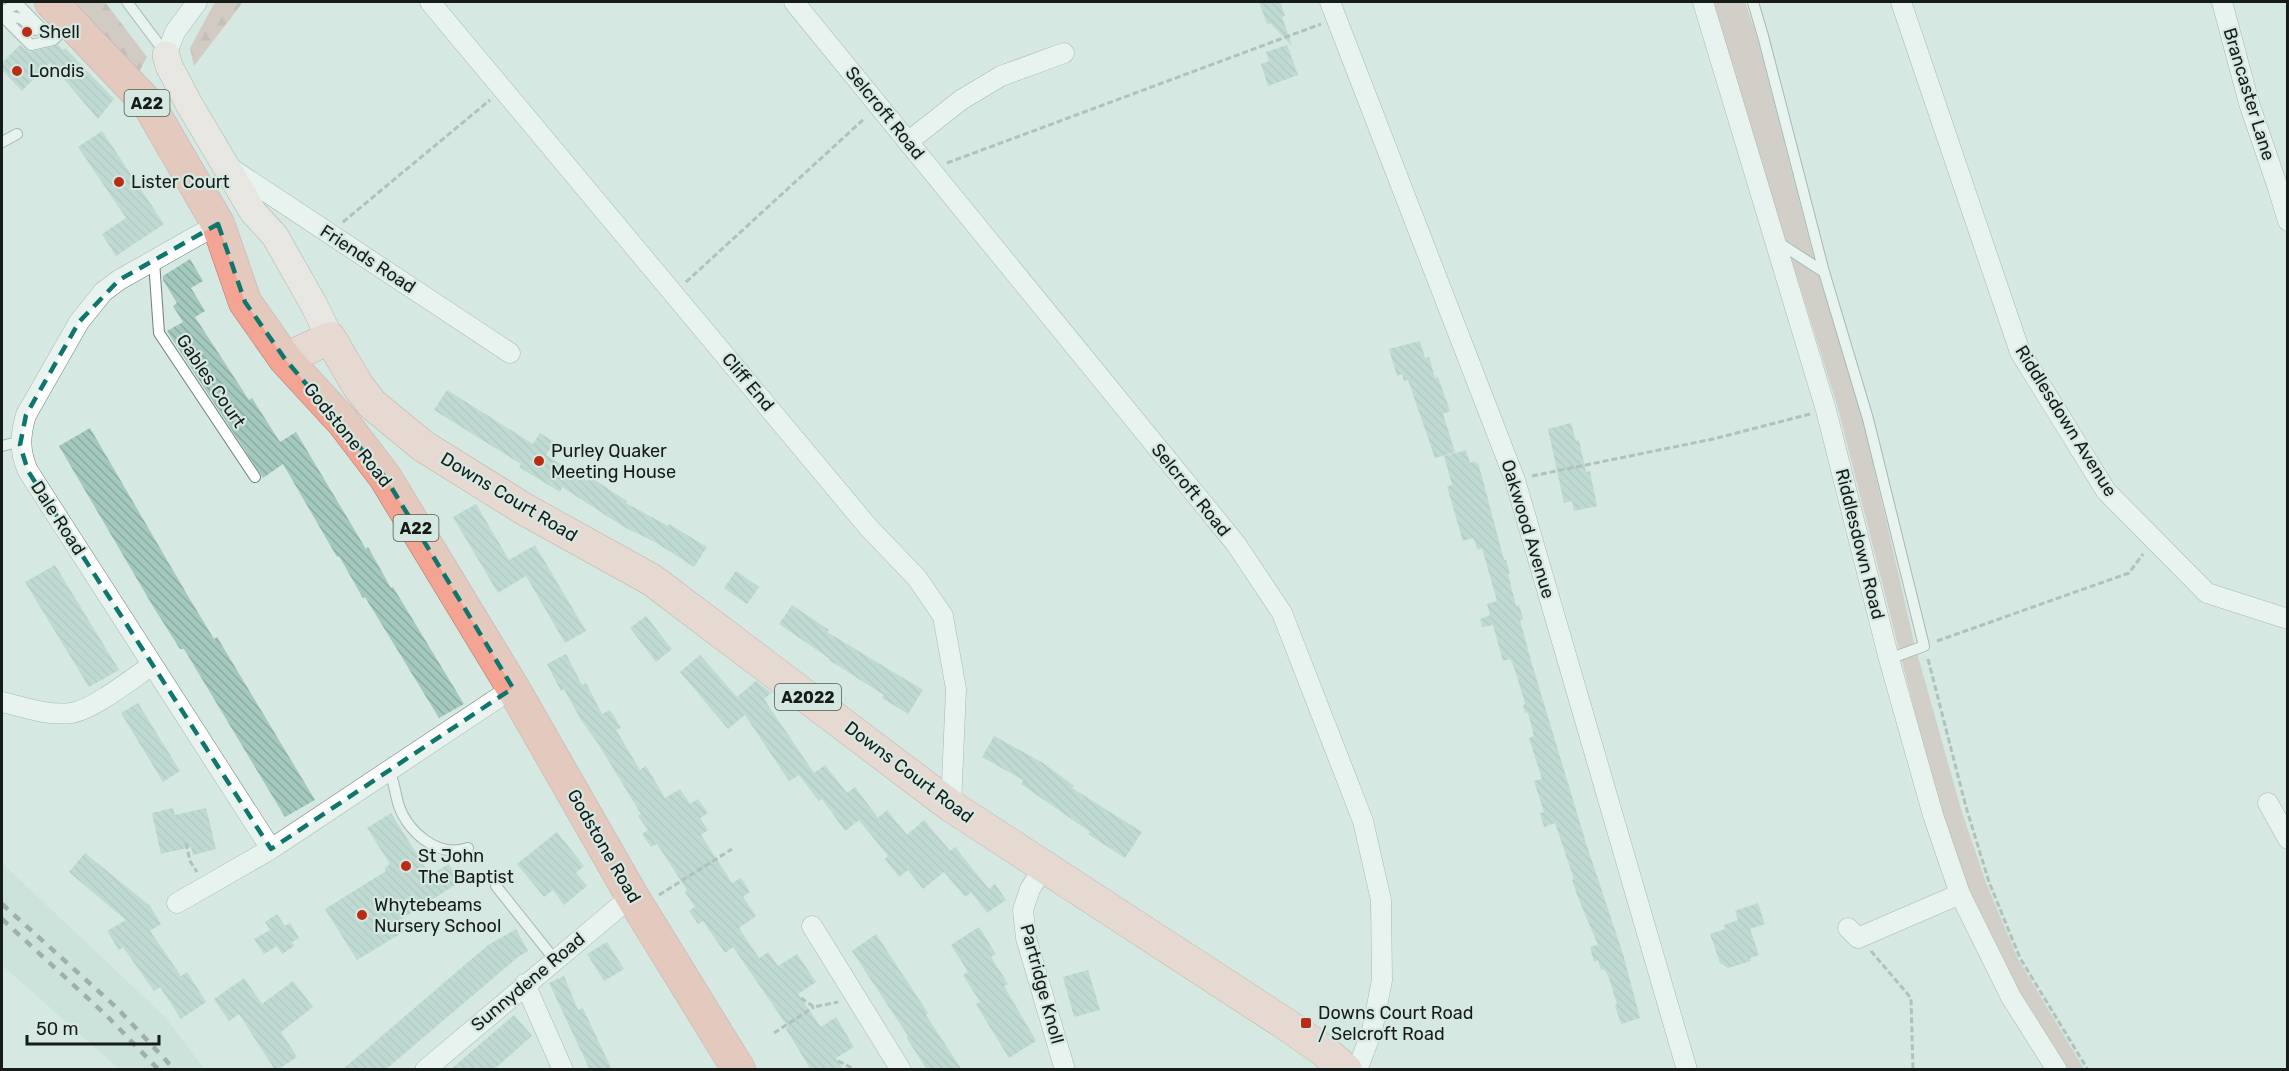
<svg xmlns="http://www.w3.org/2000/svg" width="2289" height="1071" font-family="Rubik,sans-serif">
<defs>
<pattern id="forest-firs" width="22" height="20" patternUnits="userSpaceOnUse" patternTransform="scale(1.5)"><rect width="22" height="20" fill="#cca9a1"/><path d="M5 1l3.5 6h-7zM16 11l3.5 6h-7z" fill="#ae918a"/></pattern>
<pattern id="building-back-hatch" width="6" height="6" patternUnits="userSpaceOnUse" patternTransform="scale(1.5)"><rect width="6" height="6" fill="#a3c9be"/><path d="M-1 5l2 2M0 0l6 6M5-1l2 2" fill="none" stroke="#8caca3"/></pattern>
</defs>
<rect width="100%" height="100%" fill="#d5e8e2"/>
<path fill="#c2ddd5" d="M2,863L165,1017L204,1069H119L2,965Z"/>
<path fill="#ceb2ac" d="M1711,2H1745L1757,37L1816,266L1863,420L1914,642L1961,809L1986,883L2018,959L2084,1069H2067L2018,993L1967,891L1940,812L1838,408Z"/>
<path fill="url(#forest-firs)" d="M71,2H105L147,57L139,72Z
M215,2H243L194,66L190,48Z"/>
<path fill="url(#building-back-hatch)" d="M1259,2H1280L1285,16L1282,17L1292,46L1270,23L1267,24Z
M20,45L29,52L58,45L63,50L65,48L114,99L98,119L50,63L22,91L2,70V63Z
M1287,45L1298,75L1268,86L1261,64L1269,61L1266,52Z
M102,131L164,224L116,256L102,234L126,218L78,147Z
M190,259L203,281L191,288L205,311L195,317L249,400L252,398L280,442L296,432L366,549L368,547L391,588L393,587L464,704L439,718L365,597L363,598L339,556L337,557L283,464L263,478L167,331L183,322L173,306L177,303L163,280V276Z
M1420,341L1425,358L1429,357L1435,378L1438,377L1450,411L1443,414L1455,452L1435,458L1408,380L1404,381L1402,374L1397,376L1389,349Z
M447,390L533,444L540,433L554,442L546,455L588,481L590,477L627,501L626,503L668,526L669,524L707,547L694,567L655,542L624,527L562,487L560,492L519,467L521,464L434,410Z
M1571,423L1576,441L1579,440L1586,472L1590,471L1597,506L1574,511L1572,501L1564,503L1548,429Z
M90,428L188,596L214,639L217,637L315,800L285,817L184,649H180L154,608L59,446Z
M1466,450L1470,463L1475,461L1476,464L1478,463L1484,484L1504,560H1506L1510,573L1508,574L1516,606L1519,605L1523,619L1520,620L1532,664L1587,846L1623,954L1640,1018L1621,1024L1615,1006L1617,1004L1608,975L1604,969L1601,970L1598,960L1594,962L1590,947L1598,945L1577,895L1572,880L1574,879L1555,823L1544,827L1540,813L1544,812L1534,781L1542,779L1529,738L1534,736L1528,713L1525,712L1523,706L1525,703L1514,667L1510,659L1503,661L1493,625L1482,627L1480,619L1490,615L1487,604L1497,601L1482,548L1478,550L1473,538L1463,541L1447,487L1452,485L1444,456Z
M476,504L509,560L535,545L586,631L565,643L526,576L498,593L453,517Z
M55,565L119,670L89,687L25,582Z
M736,571L759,587L747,604L724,588Z
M792,605L829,630L827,632L923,690L908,714L882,698L884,695L829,660L830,659L779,624Z
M646,616L672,649L656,662L630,628Z
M566,654L582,685L586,683L602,714L610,710L621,728L616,730L640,770L646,766L665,798L680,789L690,804L698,799L708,813L700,818L708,830L701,835L732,883L741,878L750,892L743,897L756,916L739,928L759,958L768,952L778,966L797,954L816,982L798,994L821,1027L836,1017L854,1047L836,1058L843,1070H811L786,1029L788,1027L733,947L725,953L703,921L698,924L689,911L695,907L685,892L687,890L657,844L651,847L642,834L648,830L638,816L641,814L597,742L581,720L564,689L561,691L547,664Z
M700,655L737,697L756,681L770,692L771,693L764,699L814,773L825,765L847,793L855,787L878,818L887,810L907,835L924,820L950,851L955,847L989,889L995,884L1006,900L987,913L971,892L965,897L944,872L923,889L908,870L899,877L885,859L888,856L859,820L845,831L822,799L819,801L799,775L789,781L745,715L728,729L680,672Z
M138,703L180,771L163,782L121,713Z
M994,736L1043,763L1074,786L1072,788L1142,832L1125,858L1088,834L1090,832L1021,784L1023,780L982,757Z
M173,808L175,815L206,808L216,849L193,855L191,847L161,854L152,813Z
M391,813L430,875L449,864L460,882L398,921L405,931L357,960L325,909L386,871L385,868L390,864L367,828Z
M557,832L584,866L576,873L587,886L564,905L553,890L544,897L517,864Z
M85,853L150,906L161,924L150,931L181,976L187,972L206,1002L181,1019L160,987L154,991L123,947L119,950L107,931L126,920L69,872Z
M1758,903L1765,924L1750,929L1759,955L1750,958L1751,961L1728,968L1720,963L1710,934L1725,929L1724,925L1738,920L1735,911Z
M277,914L285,926L290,923L299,938L292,942L294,946L282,954L277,946L264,954L254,939L270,930L265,922Z
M979,927L996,954L991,957L1008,984L1004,986L1036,1041L1009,1058L976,1004L980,1002L963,975L968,972L951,945Z
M516,929L528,951L518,957L385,1070H342L487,946Z
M876,934L928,1013L926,1015L962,1070H927L906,1037L908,1036L852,951Z
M607,942L624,969L604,981L587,954Z
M1088,970L1100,1010L1074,1017L1063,977Z
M564,976L578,1010L583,1008L612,1070H590L549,983Z
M244,978L262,1004L293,981L313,1007L281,1032L297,1057L277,1070H275L239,1014L229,1021L214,999Z
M514,1015L532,1036L493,1070H450Z"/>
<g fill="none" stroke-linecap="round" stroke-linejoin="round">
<defs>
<path id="lane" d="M127,2L166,54
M1753,2L1763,36L1824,272L1868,419L1924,646L1889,659
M2,11L18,4L53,40L69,25
M2,14L22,19L35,30
M2,16L31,45L53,40
M2,142L17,134
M1776,241L1824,272
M154,261L159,333L255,477
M2,446L21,441
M389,770C394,781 395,792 398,803C406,830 437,859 468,848
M496,886L555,960"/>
<path id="street" d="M430,2L869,528L917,578L943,616L956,689L951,806
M794,2L1236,544L1282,613L1363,821L1381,900L1382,980L1372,1031L1357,1070
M1330,2L1515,480L1687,1070
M1703,2L1826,410L1889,659L1933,815L1960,894L2011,997L2057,1070
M1901,2L2020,352L2106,491L2207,593L2288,619
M2222,2L2249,103L2278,188L2288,221
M166,55L175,32L197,2
M909,141L961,100L1001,76L1064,53
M229,167L510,353
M218,224L119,280L103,292L79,322L26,415C20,435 19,451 28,471L271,849
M2,702C24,707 48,716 71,713C93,710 133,678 152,665
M2268,803L2288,839
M1044,867L1030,889L1023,910L1026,938L1065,1070
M177,903L271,849L513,688
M812,926L901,1070
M1848,928L1858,938L1960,894
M525,984L563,1070
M425,1070L632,896"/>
<path id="secondary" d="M166,55L169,66L189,104L253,212L275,236L314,305L330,338"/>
<path id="primary" d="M285,359L330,338L358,386L372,404L423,446L524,509L652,580L951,806L1287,1025L1323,1050L1346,1070"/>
<path id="highway" d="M51,2L149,105L218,224L245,302L285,359L343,422L385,477L513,688L632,896L739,1070"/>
</defs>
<use href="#lane" stroke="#70817c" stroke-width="12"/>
<use href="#street" stroke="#70817c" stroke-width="21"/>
<use href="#secondary" stroke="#70817c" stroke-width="28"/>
<use href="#primary" stroke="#a67469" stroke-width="33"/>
<use href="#highway" stroke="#a67469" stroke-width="34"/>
<path stroke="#86938f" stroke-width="3" stroke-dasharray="6 3" stroke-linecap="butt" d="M947,163L1321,24
M343,222L490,100
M686,282L865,118
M1532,476L1713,439L1810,414
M1937,641L2129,573L2143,554
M1928,659L1966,807L1989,882L2020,958L2088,1070
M186,843L190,861L197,872
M659,895L732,849
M1871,951L1911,998L1913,1070
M801,998L814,1007L838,1002
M774,1033L814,1007
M838,1061L856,1070"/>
<use href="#lane" stroke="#fff" stroke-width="10"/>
<use href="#street" stroke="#fff" stroke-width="20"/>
<use href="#secondary" stroke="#fce4df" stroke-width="27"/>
<use href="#primary" stroke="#f8c8be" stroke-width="32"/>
<use href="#highway" stroke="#f4a493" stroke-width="33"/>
<path stroke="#616c68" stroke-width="4.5" stroke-dasharray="8 8" stroke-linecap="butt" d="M2,904L117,1008L175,1070
M2,919L107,1016L159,1070"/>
</g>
<path d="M0 0H2289V1071H0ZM218,224L245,302L285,359L385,477L513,688L271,849L28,471L20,445L26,415L79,322L119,280Z" fill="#d5e8e2" fill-opacity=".55" fill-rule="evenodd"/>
<path fill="none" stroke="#0f766e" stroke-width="4.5" stroke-dasharray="12 8" stroke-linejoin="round" d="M218,224L245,302L285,359L385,477L513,688L271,849L28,471L20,445L26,415L79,322L119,280Z"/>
<g fill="#b92d16" stroke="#d5e8e2" stroke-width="2">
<circle cx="27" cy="32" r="6"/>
<circle cx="17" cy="71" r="6"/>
<circle cx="119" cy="182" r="6"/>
<circle cx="539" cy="461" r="6"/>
<circle cx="406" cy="866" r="6"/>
<circle cx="362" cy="915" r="6"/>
<rect x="1300" y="1017" width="12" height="12" rx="3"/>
</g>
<g text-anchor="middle" stroke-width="4.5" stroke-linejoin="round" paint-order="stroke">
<g fill="#d5e8e2" stroke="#4f5956" stroke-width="1.5">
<rect x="124.5" y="90" width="45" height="26" rx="4.5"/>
<rect x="393.5" y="515" width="45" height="26" rx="4.5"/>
<rect x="775" y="684" width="66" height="26" rx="4.5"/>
</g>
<g font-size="16" font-weight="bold" fill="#161c1a">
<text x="147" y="109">A22</text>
<text x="416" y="534">A22</text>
<text x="808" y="703">A2022</text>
</g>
<g font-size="18" fill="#161c1a" stroke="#d5e8e2" text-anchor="start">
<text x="39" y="38">Shell</text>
<text x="29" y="77">Londis</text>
<text x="131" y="188">Lister Court</text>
<text x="551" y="457">Purley Quaker<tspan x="551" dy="21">Meeting House</tspan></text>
<text x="418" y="862">St John<tspan x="418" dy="21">The Baptist</tspan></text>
<text x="374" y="911">Whytebeams<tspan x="374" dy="21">Nursery School</tspan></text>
<text x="1318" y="1019">Downs Court Road<tspan x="1318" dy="21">/ Selcroft Road</tspan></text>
</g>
<g font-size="18" fill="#161c1a" stroke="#d5e8e2">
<text transform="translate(2249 94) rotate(73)" y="6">Brancaster Lane</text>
<text transform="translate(885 113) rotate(51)" y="6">Selcroft Road</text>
<text transform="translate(368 259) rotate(33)" y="6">Friends Road</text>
<text transform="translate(211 381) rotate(56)" y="6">Gables Court</text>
<text transform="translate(748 382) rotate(50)" y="6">Cliff End</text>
<text transform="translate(2066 421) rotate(58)" y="6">Riddlesdown Avenue</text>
<text transform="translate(348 435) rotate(51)" y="6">Godstone Road</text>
<text transform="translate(1191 490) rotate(51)" y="6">Selcroft Road</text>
<text transform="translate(509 497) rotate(31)" y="6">Downs Court Road</text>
<text transform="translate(58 518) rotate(57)" y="6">Dale Road</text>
<text transform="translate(1528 529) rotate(73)" y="6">Oakwood Avenue</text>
<text transform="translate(1860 544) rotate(76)" y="6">Riddlesdown Road</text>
<text transform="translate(909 772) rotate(37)" y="6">Downs Court Road</text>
<text transform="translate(604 846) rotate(60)" y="6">Godstone Road</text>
<text transform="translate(528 982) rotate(-40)" y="6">Sunnydene Road</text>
<text transform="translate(1042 984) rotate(75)" y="6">Partridge Knoll</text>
</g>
</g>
<rect width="2289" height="1071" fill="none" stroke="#161c1a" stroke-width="6"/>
<path d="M27 1035v9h132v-9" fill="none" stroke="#161c1a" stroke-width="3"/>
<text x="36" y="1035" font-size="18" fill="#161c1a" stroke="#d5e8e2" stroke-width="4.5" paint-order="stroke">50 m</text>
</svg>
